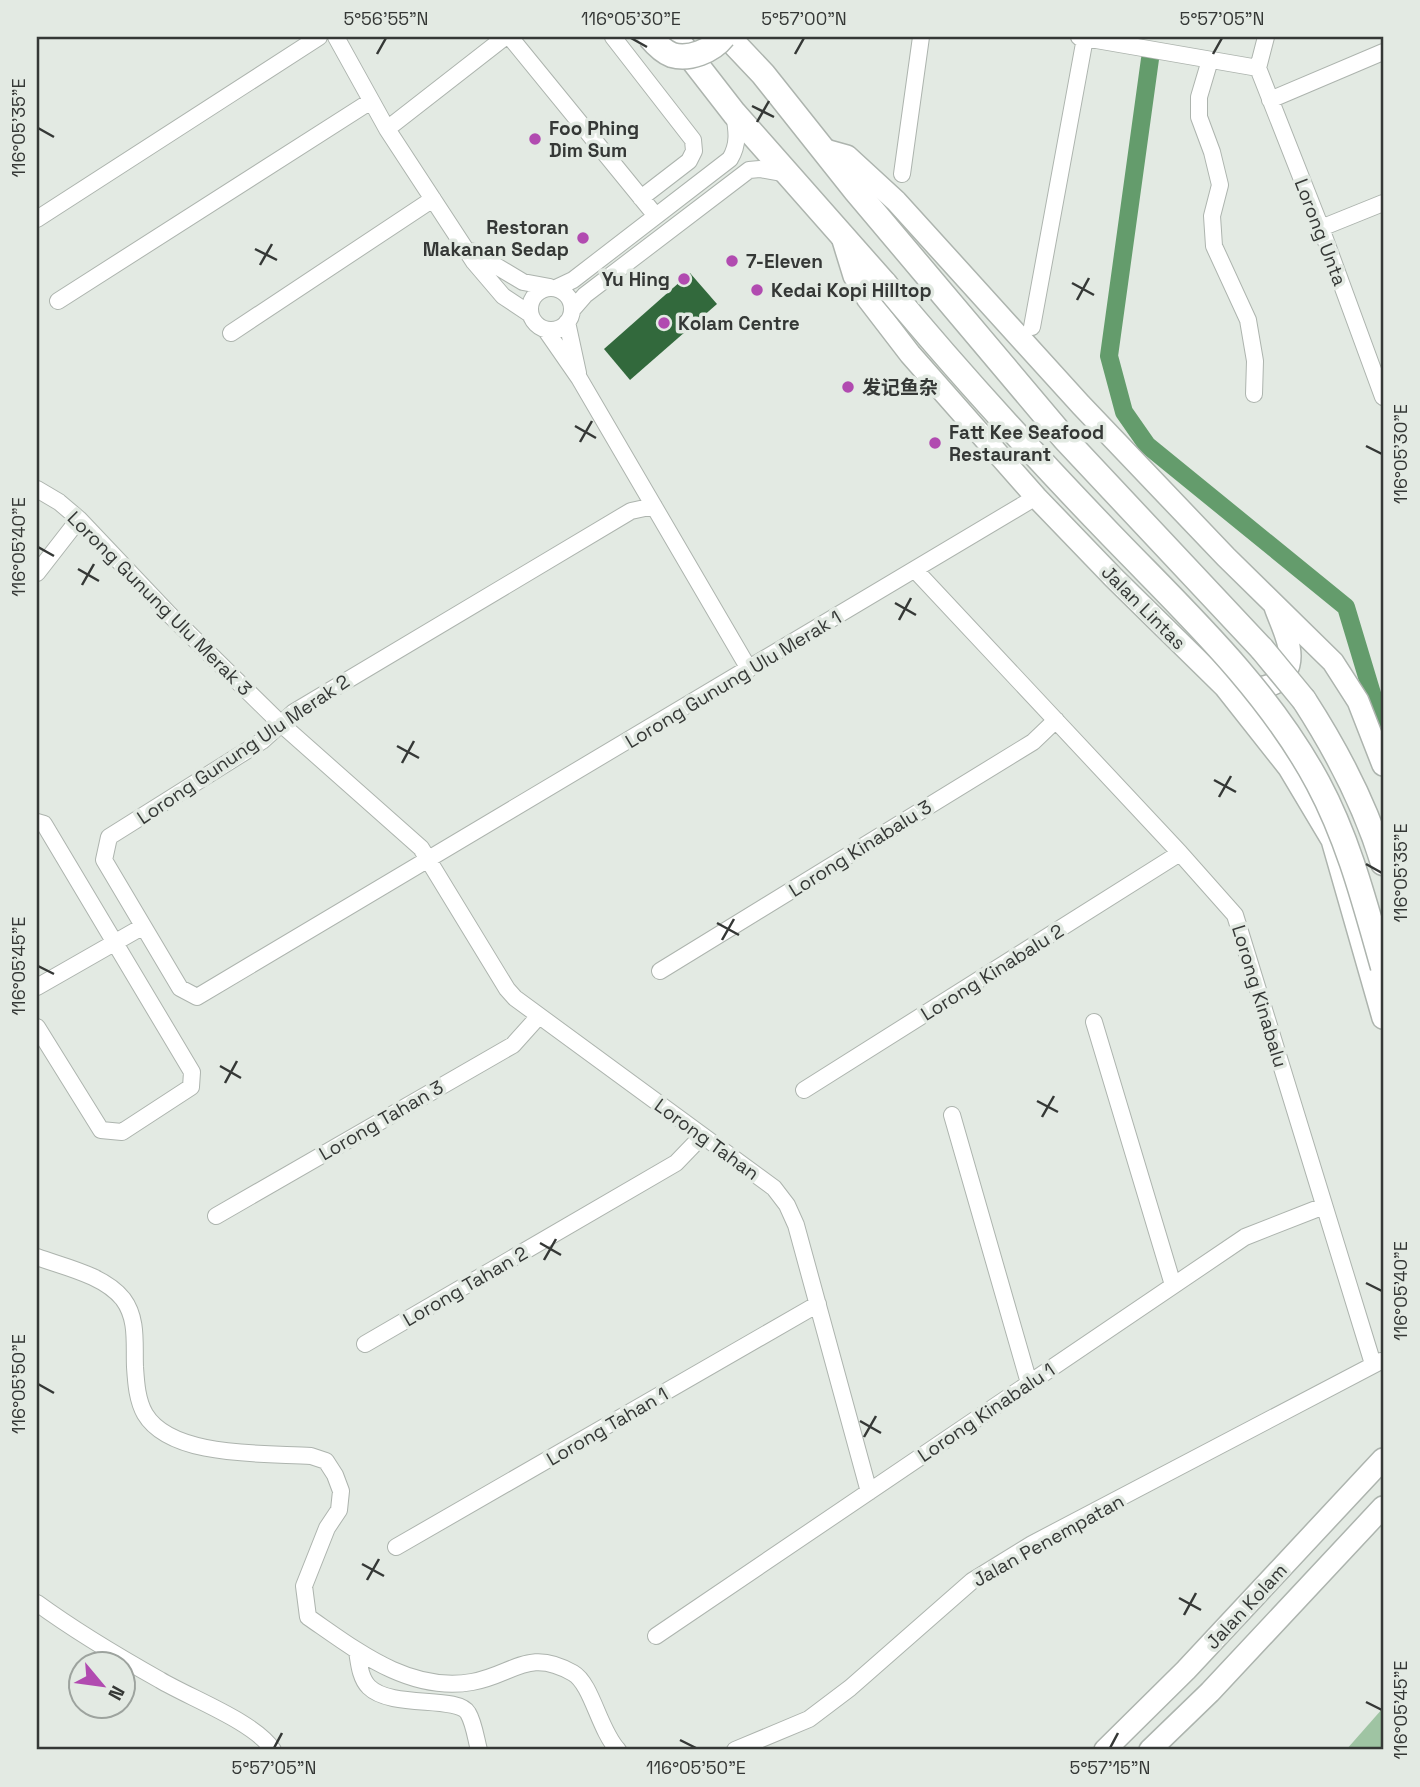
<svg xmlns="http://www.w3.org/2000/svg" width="1420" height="1787" font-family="'Space Grotesk','Noto Sans SC',sans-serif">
<rect width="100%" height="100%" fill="#e3eae3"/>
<path fill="#9fc4a3" d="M1383,1708V1750H1346Z"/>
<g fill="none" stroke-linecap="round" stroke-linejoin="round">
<path stroke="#649c6c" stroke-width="18" d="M1150,59L1109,356L1124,412L1147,445L1346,607L1383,730"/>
</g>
<path fill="#32693c" d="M690,273L717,304L630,380L604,349Z"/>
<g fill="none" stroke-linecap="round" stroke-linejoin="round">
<defs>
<path id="minor" d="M336,37L387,129L474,262L503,296L530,314
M510,37L656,216
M613,37L693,140L694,151L689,161L641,198
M1079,37L1258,68
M1210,60L1199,97V117L1212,152L1220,185L1212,216L1214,246L1248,320L1255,361L1254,394
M1258,68L1321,228L1383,397
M1258,68L1266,37
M1270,100L1383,52
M387,129L505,37
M902,174L921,37
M37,219L319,37
M1321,228L1383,203
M471,251L523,282L550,287
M530 309a21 21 0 1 1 42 0a21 21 0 1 1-42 0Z
M556,288L573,280L730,159C739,144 737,131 734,114
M58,301L371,101
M572,310L585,295L749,170L760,169L787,174
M567,322L578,373
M1032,327L1085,38
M545,329L579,378L749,669
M231,333L433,199
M37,489L59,502L79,519L170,615L280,723L421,848L507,989L515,998L774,1188L787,1205L796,1225L869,1492
M654,506L631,511L294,712L262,741L109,837L104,860L180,988L197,997L1036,497
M916,571L1180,853L1235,915L1373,1364
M37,573L79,519
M37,822L44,824L192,1072L191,1087L122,1132L101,1130L37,1027
M660,971L1033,742L1056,720
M37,987L142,927
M1094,1022L1173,1285
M804,1090L1180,853
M952,1115L1029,1383
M216,1216L513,1045L539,1016
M37,1257C64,1267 104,1275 123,1299C138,1319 134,1344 135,1367C136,1382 137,1400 145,1414C171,1458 265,1453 311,1456L326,1461L335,1475L341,1491L339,1510L327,1528L304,1586L308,1617C356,1650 409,1693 472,1682C513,1675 528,1647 573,1673C592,1684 599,1730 618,1750
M365,1344L676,1163L702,1136
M396,1547L818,1304
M37,1603C74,1630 119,1657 160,1680C190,1698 255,1722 273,1750
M656,1636L1245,1237L1324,1206
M357,1651C359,1663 360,1678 369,1687C391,1709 458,1695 468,1713C474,1723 476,1739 479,1750
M735,1750L809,1719L850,1688L972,1581L1032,1544L1381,1361"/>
<path id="major" d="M822,149L847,156L896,201L1081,405L1226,557L1333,662L1358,701L1383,765
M842,237L854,276L867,298L910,354L1036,497L1114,578L1225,687L1289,768L1332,840L1383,1018
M1242,686C1264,692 1290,683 1290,656C1290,640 1280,622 1275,607
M1105,1750L1186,1670L1383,1459
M1150,1750L1210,1692L1383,1507"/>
<path id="highway" d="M675,37L734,113L885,284
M728,37L763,74L856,191L1065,439L1262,649
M1304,700C1337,751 1365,804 1383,863"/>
</defs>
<use href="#minor" stroke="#adb4ae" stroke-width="18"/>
<use href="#major" stroke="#adb4ae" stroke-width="24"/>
<use href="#highway" stroke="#adb4ae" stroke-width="27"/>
<use href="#minor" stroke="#fff" stroke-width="16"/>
<use href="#major" stroke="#fff" stroke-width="21"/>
<use href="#highway" stroke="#fff" stroke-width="24"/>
<defs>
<path id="highway-bridge" d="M650,37C655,43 664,52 672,55C689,60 712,51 723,37
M885,284C956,370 1031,452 1108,532C1183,610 1266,686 1318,783C1349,841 1365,904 1383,967
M1262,649L1304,700"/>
</defs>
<use href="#highway-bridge" stroke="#adb4ae" stroke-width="27" stroke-linecap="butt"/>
<use href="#highway-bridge" stroke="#fff" stroke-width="24"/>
</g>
<path fill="none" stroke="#353836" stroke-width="2.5" d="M631,38L647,47M377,54L386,38M795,54L804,38M1213,54L1222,38M752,106L774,117M757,122L769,101M38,128L54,137M255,249L277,260M260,265L272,244M1072,283L1094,295M1077,300L1089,278M575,426L596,438M580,442L592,421M1366,446L1382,454M38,547L54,556M78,569L99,581M82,585L94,564M895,603L916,615M899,620L911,598M397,746L419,758M402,763L414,741M1214,780L1236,792M1219,797L1231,776M1366,864L1382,873M717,923L739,935M722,940L734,919M38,966L54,974M220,1066L241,1078M225,1083L237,1061M1037,1101L1058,1112M1042,1117L1054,1096M540,1243L561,1255M544,1260L556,1239M1366,1283L1382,1291M38,1384L54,1393M860,1421L881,1433M864,1437L876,1416M362,1564L384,1576M367,1580L379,1559M1179,1598L1201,1610M1184,1615L1196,1593M1366,1702L1382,1710M680,1740L696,1748M274,1748L282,1733M1110,1748L1118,1733"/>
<g fill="#b14bb0" stroke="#e3eae3" stroke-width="2.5">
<circle cx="535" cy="139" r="7"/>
<circle cx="583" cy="238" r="7"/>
<circle cx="732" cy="261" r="7"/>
<circle cx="684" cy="279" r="7"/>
<circle cx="757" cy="290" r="7"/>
<circle cx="664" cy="323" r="7"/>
<circle cx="848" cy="387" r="7"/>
<circle cx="935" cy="443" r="7"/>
</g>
<g text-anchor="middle" stroke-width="7" stroke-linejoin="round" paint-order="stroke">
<g font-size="19" font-weight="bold" fill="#353836" stroke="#e3eae3" text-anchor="start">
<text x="549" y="135">Foo Phing<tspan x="549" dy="22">Dim Sum</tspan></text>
<text x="569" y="234" text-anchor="end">Restoran<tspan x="569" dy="22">Makanan Sedap</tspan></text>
<text x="746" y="268">7-Eleven</text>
<text x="670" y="286" text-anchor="end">Yu Hing</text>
<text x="771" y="297">Kedai Kopi Hilltop</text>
<text x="678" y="330">Kolam Centre</text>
<text x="862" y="394">发记鱼杂</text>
<text x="949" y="439">Fatt Kee Seafood<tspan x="949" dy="22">Restaurant</tspan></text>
</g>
<g font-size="19" fill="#353836" stroke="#e3eae3">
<text transform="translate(1321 232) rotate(69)" y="7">Lorong Unta</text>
<text transform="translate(160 603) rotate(45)" y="7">Lorong Gunung Ulu Merak 3</text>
<text transform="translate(1144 607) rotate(45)" y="7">Jalan Lintas</text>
<text transform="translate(733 679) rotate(-31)" y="7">Lorong Gunung Ulu Merak 1</text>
<text transform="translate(243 749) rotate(-34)" y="7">Lorong Gunung Ulu Merak 2</text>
<text transform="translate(860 848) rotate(-32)" y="7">Lorong Kinabalu 3</text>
<text transform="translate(992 972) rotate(-32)" y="7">Lorong Kinabalu 2</text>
<text transform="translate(1260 996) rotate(73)" y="7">Lorong Kinabalu</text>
<text transform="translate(381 1120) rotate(-30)" y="7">Lorong Tahan 3</text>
<text transform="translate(707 1139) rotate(36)" y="7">Lorong Tahan</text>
<text transform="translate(465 1286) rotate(-30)" y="7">Lorong Tahan 2</text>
<text transform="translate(986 1412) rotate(-34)" y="7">Lorong Kinabalu 1</text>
<text transform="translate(607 1426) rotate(-30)" y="7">Lorong Tahan 1</text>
<text transform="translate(1048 1540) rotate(-29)" y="7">Jalan Penempatan</text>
<text transform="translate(1246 1606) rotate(-47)" y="7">Jalan Kolam</text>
</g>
</g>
<rect width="1420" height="1787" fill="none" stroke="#e3eae3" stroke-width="77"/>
<g transform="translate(102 1685) rotate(119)"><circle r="33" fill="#e3eae3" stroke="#9da39e" stroke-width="2"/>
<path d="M0-5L12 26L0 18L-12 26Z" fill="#b14bb0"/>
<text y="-10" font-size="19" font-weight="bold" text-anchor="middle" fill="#353836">N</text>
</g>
<rect x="38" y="38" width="1344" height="1710" fill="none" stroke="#353836" stroke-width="2.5"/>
<g font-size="18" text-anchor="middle" fill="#353836">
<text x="386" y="25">5°56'55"N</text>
<text x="631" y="25">116°05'30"E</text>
<text x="804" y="25">5°57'00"N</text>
<text x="1222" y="25">5°57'05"N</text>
<text transform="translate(19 128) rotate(-90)" y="6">116°05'35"E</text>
<text transform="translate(1401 454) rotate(-90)" y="6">116°05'30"E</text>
<text transform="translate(19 547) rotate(-90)" y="6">116°05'40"E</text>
<text transform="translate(1401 873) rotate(-90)" y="6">116°05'35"E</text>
<text transform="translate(19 966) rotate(-90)" y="6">116°05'45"E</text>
<text transform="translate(1401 1291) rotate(-90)" y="6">116°05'40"E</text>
<text transform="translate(19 1384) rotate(-90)" y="6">116°05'50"E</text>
<text transform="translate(1401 1710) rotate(-90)" y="6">116°05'45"E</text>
<text x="274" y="1774">5°57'05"N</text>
<text x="696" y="1774">116°05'50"E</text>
<text x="1110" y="1774">5°57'15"N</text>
</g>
</svg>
